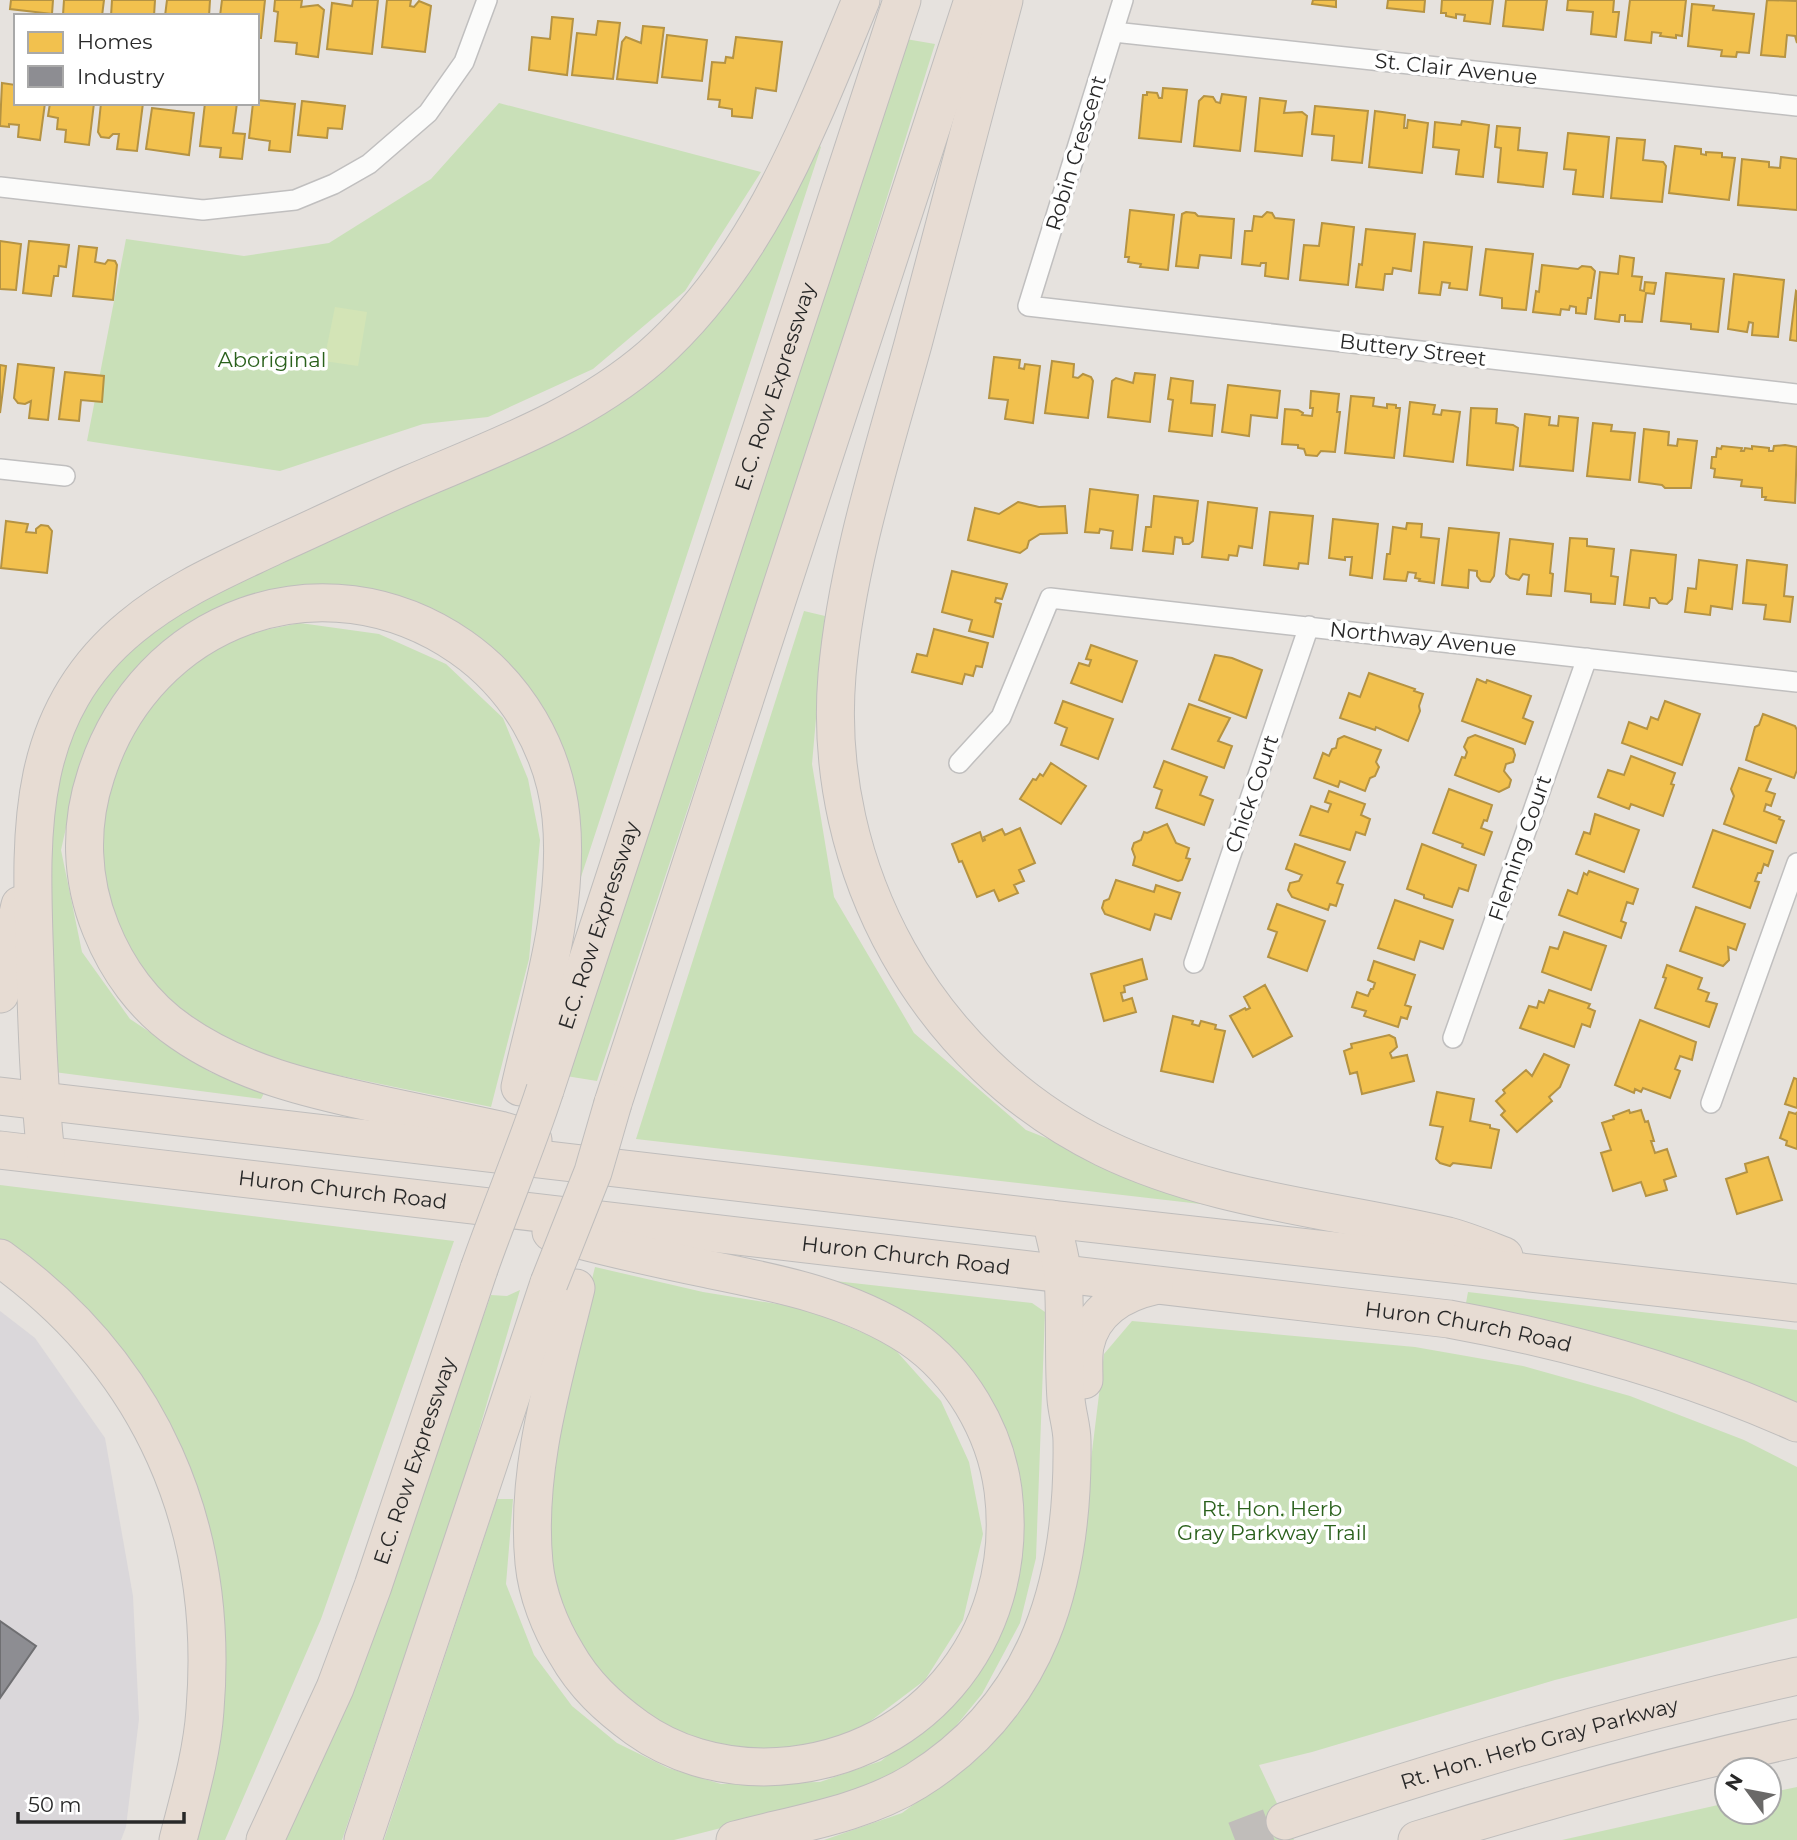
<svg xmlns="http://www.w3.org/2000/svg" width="1797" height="1840" font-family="Montserrat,sans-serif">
<rect width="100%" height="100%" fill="#e6e2de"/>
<path fill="#dad7da" d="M0,1311L35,1338L105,1438L133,1596L139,1719L126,1827L121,1840H0Z"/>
<path fill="#c9e0b8" d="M900,38L935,44L819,415L597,1081L566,1076Z
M499,103L761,172L685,291L593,369L488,417L423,424L280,471L87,441L126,239L244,256L329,243L431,179Z
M812,139L821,147L581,877L572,873L527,692L319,594L117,696L81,761L61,850L82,952L130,1019L210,1072L264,1093L261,1099L54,1072L42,850L54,758L85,703L126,651L186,603L667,362Z
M804,611L825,616L812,764L834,897L914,1033L1026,1130L1218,1206L636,1139Z
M300,623L379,634L446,664L503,718L528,779L540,840L529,959L491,1107L289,1065L188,1026L127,959L103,892L95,829L111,758L189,660L245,634Z
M0,1185L454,1241L321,1619L225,1840H186L205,1781L225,1666L213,1576L186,1475L0,1251Z
M595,1267L703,1292L808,1309L891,1345L941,1401L969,1462L983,1534L963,1620L925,1680L860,1729L801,1753L737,1752L661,1730L594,1675L559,1615L543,1537L553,1438Z
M826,1280L1032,1303L1045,1312L1036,1558L1020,1623L982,1694L946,1738L884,1783L791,1810L674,1840H384L497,1499H513L506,1584L534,1655L572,1706L617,1743L668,1768L721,1784L820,1782L881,1761L935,1718L1006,1609L986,1402Z
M520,1290L465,1478L342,1840H283L421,1491L491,1295L507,1296Z
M1468,1292L1797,1330V1405L1670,1355L1466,1303Z
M1132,1321L1415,1347L1523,1366L1630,1396L1744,1440L1797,1467V1618L1555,1680L1312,1752L1259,1765L1294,1840H824L902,1813L978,1758L1048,1657L1081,1541L1104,1354Z
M1797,1787V1840H1562L1727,1803V1812H1769V1793Z"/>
<path fill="#d3e4b6" d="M335,307L367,312L358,366L324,361Z"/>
<path fill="#f2c14e" stroke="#b59343" stroke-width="2" d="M11,0H53L52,14L10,9Z
M64,0H104L102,16L63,15Z
M112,0H155L154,16H111Z
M167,0H210L209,16H165Z
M222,0H265L261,38H257V16H220Z
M275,0H302L301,7L318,5L324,10L318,57L296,54L297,43L275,41L278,12L274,11Z
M353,0H378L372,54L327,49L332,3L352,6Z
M387,0H411L410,6L414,7L419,1L431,6L425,52L382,47Z
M1313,0H1336V7L1312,4Z
M1388,0H1425L1424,12L1387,8Z
M1442,0H1493L1490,24L1464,21L1465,15L1456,14V18L1446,16V13H1441Z
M1506,0H1547L1543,30L1503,26Z
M1568,0H1614L1613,12H1619L1616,37L1591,34L1593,12L1567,10Z
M1630,0H1686L1682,36L1676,35V38L1660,36L1661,33L1652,32L1651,43L1625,40Z
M1767,0L1797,1V43L1795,36L1787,35L1785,57L1761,55Z
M1692,4L1714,6L1713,10L1754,14L1749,53L1737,52L1736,57L1721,56L1722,50L1688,46Z
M552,17L573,19L567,75L529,70L532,37L550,39Z
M598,21L620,23L613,79L572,75L577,33L596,35Z
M643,26L664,28L657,83L617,79L622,42L626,37L641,43Z
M667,35L707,40L702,81L662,77Z
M736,37L782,42L776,91L756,88L752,118L732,116V109L719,107L720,100L708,99L712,62L725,63L726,57L733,58Z
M2,83L16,85V103H45L40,140L18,137L19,125L9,124V127L0,126Z
M1163,88L1187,90L1181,142L1139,138L1143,95H1147V92L1157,93L1159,98H1162Z
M1222,94L1246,97L1240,151L1194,146L1199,101L1204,96L1213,97L1216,102L1220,103Z
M1260,98L1286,101L1284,113L1302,112L1307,116L1302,156L1255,151Z
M257,100L295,104L290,152L269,150L270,141L249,138L253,103H257Z
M302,101L345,106L342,129L328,128L327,138L298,135Z
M50,103H94L89,145L65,142L66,130L57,129L58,118L48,116Z
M101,103H143L137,151L117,149L119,134H113L109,138L101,137L98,132Z
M205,103H237L233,133L245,134L242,159L220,157L221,148L200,146Z
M1315,106L1368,111L1362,163L1332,160L1334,136L1312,134Z
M152,108L194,113L189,155L146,149Z
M1375,111L1405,115L1404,128H1407L1408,120L1428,123L1422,173L1369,167Z
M1462,121L1489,125L1483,177L1456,174L1459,150L1433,147L1435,122L1461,125Z
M1497,126L1520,128L1518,150L1547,153L1543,187L1498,182L1501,148L1495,147Z
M1568,133L1609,137L1603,197L1573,194L1576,170L1564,169Z
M1617,138L1645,140L1643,160L1663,162L1666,166L1662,202L1611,198Z
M1675,146L1701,149V154L1706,155V152L1722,153V157L1735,158L1729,200L1669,193Z
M1781,157L1797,159V210L1738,205L1742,159L1769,162V167L1780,168Z
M1130,210L1174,215L1168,270L1140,267L1141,264L1128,262L1129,257H1125Z
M1186,212L1195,213L1198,216L1234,219L1231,258L1200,255L1198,268L1176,266L1182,214Z
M1267,212L1272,213L1275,218L1294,220L1288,279L1265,276L1266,263H1261L1260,266L1242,264L1245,231H1252L1254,216L1262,217Z
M1322,223L1354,227L1348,285L1300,280L1304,245L1319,246Z
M1366,229L1415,234L1411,271L1393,268L1392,274H1385L1383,290L1356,287L1359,264L1362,265Z
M0,241L21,244L16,290L0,289Z
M29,241L69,245L66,267L59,266L58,276H54L51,296L23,293Z
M1424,242L1472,247L1467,290L1449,288L1450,283L1442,282L1440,295L1419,293Z
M79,246L97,248L95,262L105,264L108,260L115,261L117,265L113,300L73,296Z
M1486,249L1533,254L1526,310L1502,308V298L1480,295Z
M1620,256L1634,258L1632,276L1642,277L1640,290L1644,291L1645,282L1656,283L1654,294L1646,293L1642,322L1625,321V315H1620L1619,322L1595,319L1600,272L1618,274Z
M1542,265L1578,269L1582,266L1591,267L1595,271L1591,298H1588L1586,314L1576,313V307L1570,306L1569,310L1561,309L1560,315L1533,312L1536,291L1539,292Z
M1666,273L1724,279L1718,332L1691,329V324L1661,321Z
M1734,274L1784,280L1778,337L1752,335L1753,323L1749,322L1747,332L1728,329Z
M1796,291L1797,292V341L1790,340Z
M994,357L1020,360L1019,368L1024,369L1025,364L1040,366L1033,423L1005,419L1008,400L989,398Z
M1052,361L1074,364L1073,377L1078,378L1083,374L1091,377L1093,381L1088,418L1045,413Z
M18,364L54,368L48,420L29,418L31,401L25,404L18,403L14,398Z
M0,365L6,366L0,413Z
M65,372L104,376L102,402L81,400L79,421L59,419Z
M1135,373L1155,375L1150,422L1108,417L1112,381L1116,378L1133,383Z
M1171,378L1193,381L1191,403L1215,405L1212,436L1169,431L1173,400L1168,399Z
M1228,385L1280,391L1277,418L1251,415L1249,436L1222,432Z
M1311,391L1339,394L1337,412H1340L1335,452L1321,451L1317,456L1306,455L1304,449L1298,448V445L1282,444L1285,409L1298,410L1303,413L1302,415L1312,416L1313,408H1310Z
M1351,396L1374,398L1373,406L1387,408V404L1396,405V408H1400L1394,458L1345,453Z
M1410,402L1435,405L1433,414L1441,415L1442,410L1460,412L1453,462L1404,456Z
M1471,408L1497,409L1496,423L1513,425L1518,428L1513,470L1467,465Z
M1525,414L1550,417L1549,425L1558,426L1559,416L1578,418L1573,471L1520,466Z
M1593,423L1612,425L1611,431L1635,433L1630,480L1587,476Z
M1644,429L1669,432L1668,445L1677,446L1678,439L1697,441L1691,488H1665L1662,485L1639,482Z
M1785,445L1797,447L1795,503L1765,500L1766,497H1762V488L1741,486L1742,480L1714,477L1715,469L1711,468L1712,457H1716L1717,448L1721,449L1722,446L1742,448L1741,451H1744L1745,448L1752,449V446L1769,448V451H1773L1774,446Z
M1090,489L1138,495L1132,550L1111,548L1113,531L1100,529L1099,533L1085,532Z
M1154,496L1198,501L1193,541L1189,544H1183L1182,538L1175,537L1173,554L1143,551L1146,527H1151Z
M1018,502L1039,507L1065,506L1067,533L1040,534L1029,541L1027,548L1020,553L968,540L975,508L999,514Z
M1208,502L1257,508L1252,548L1239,546L1237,556L1229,555L1228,560L1202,557Z
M1270,512L1313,516L1308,564L1299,563L1298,569L1264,565Z
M1333,519L1378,524L1372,578L1350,575L1352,557H1345V560L1329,558Z
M6,521L28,524L26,532L36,533V529L41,525L48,526L52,531L47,573L1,568Z
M1407,523L1422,524L1421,537L1439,539L1434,583L1419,581L1420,579L1415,578L1416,573L1408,572L1406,581L1384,579L1387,554H1390L1393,527L1406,529Z
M1449,528L1499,533L1494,576L1490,582L1481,581L1477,576V571L1469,570L1468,588L1442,585Z
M1570,538L1587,539V546L1614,549L1611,576L1618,577L1615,604L1591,602V594L1565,591Z
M1510,539L1553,544L1550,573L1553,574L1551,596L1527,594L1529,575L1523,574L1519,580L1510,578L1506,574Z
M1631,550L1676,555L1672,599L1667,604L1659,603L1655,598H1650L1649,608L1624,605Z
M1699,560L1737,565L1732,609L1711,606L1710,615L1685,612L1688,588L1696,589Z
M1747,560L1787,565L1784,596L1793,597L1790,622L1764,619L1766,605L1743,603Z
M952,571L1007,584L1002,599L996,598L995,602L1001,604L993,637L969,631L972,620L942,612Z
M934,629L988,643L982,667L976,666L973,676L965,674L962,684L912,672L917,654L927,656Z
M1091,645L1137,661L1122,702L1071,683L1079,663L1089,666L1091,660L1086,659Z
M1215,655L1232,658L1262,670L1246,718L1199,700Z
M1369,673L1415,689L1414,691L1423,694L1419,706L1420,711L1408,741L1376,727L1375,730L1340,718L1349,693L1360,697Z
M1477,679L1486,683L1487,680L1531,696L1523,718L1533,722L1525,744L1462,721Z
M1063,701L1113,719L1098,759L1061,745L1067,728L1055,723Z
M1665,701L1700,714L1682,765L1622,743L1629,722L1647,729L1651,717L1658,720Z
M1189,704L1230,718L1218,741L1232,746L1224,768L1172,749Z
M1763,714L1795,726L1797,730V770L1794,778L1746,760L1755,727L1759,725Z
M1475,735L1513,749L1515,755L1513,762L1506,764L1504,771L1511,780L1509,787L1499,792L1455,775L1462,757L1465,758L1467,752L1464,747L1468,738Z
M1344,736L1381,750L1376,762L1379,767L1375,776L1370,778L1365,791L1340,781L1338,787L1314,778L1323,753L1329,756L1332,749L1336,748L1338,739Z
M1631,756L1675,773L1671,784L1674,785L1663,816L1631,804L1629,809L1598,797L1608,770L1624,775Z
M1164,761L1207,777L1200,795L1213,800L1204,825L1156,808L1162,790L1154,787Z
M1051,763L1086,786L1061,824L1020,799L1033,779L1036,780L1040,774L1043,776Z
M1739,768L1771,779L1766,791L1775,794L1771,806L1766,804L1764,811L1780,817L1779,819L1784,821L1776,843L1724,824L1734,796L1731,789Z
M1449,789L1492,805L1487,821L1484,820L1481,828L1492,832L1484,855L1462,847L1463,844L1433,833Z
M1329,791L1365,804L1361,815L1370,819L1365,835L1356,832L1350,850L1300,835L1311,806L1328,812L1331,804L1325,802Z
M1595,814L1639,830L1624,872L1576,854L1584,832L1590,834Z
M1167,824L1176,843L1189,848L1186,858L1190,859L1182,880L1178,881L1133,865L1135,857L1132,849L1134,843L1141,840L1144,832L1147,833Z
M1020,828L1035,863L1019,870L1024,881L1014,885L1018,893L999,901L994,890L977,897L962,861L959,862L952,844L980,832L983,841L985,840L984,837L1002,829L1005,835Z
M1713,830L1773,851L1768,866L1764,864L1761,873H1758L1755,881L1759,882L1750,908L1693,887Z
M1295,844L1345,862L1337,883L1343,885L1336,906L1330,904L1328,910L1292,897L1288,890L1290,883L1299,881L1302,875L1286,869Z
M1422,844L1476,865L1468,891L1459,888L1452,907L1424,898V895L1407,889Z
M1589,871L1638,889L1633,904L1627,902L1621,921L1626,923L1621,938L1559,915L1568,890L1577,894L1584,873L1587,875Z
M1116,880L1154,892L1156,885L1180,893L1171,919L1155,914L1150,930L1105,914L1102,908L1104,901L1109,899Z
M1395,900L1453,920L1443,949L1420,941L1414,960L1378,948Z
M1277,904L1325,921L1307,971L1268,957L1277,932L1268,929Z
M1696,907L1745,924L1736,950L1728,947L1729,960L1723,966L1680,951Z
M1564,932L1606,946L1591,990L1542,972L1550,947L1558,949Z
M1142,959L1147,979L1124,986L1125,992L1121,993L1123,1001L1132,998L1136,1012L1104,1021L1091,974Z
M1374,961L1415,975L1405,1005L1411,1007L1407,1019L1401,1017L1398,1027L1364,1016L1366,1011L1352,1007L1357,992L1368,996L1371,989H1373L1375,983L1368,980Z
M1667,965L1702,978L1698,989L1709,993L1706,1001L1717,1004L1709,1027L1655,1008L1666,978L1663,977Z
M1265,985L1292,1036L1253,1057L1230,1016L1245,1008L1246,1010L1250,1008L1244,997Z
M1549,990L1590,1004L1588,1008L1595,1011L1590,1027L1582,1024L1574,1047L1520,1028L1529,1006L1537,1008L1539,1001L1544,1003Z
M1173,1016L1193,1021L1192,1024L1199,1026L1201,1021L1216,1025L1215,1029L1225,1031L1213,1082L1161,1071Z
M1640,1020L1696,1042L1692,1060L1680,1056L1675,1069L1680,1071L1670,1098L1643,1088L1641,1092L1635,1089L1634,1093L1615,1085Z
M1389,1035L1395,1038L1397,1047L1390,1053L1392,1058L1407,1055L1414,1081L1362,1094L1357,1072L1350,1074L1344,1051L1352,1048L1351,1044Z
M1544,1054L1569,1065L1560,1087L1549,1097L1552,1101L1517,1132L1501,1115L1505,1111L1496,1101L1505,1093L1503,1090L1526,1070L1532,1076Z
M1794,1078L1797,1079V1108L1785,1104Z
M1437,1092L1474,1099L1470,1121L1490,1125V1128L1499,1130L1491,1168L1453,1163L1450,1166L1440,1163L1436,1159L1443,1127L1430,1125Z
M1629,1110L1630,1113L1641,1110L1645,1122L1648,1121L1654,1141H1651L1655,1153L1667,1149L1676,1176L1664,1180L1667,1190L1646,1196L1641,1182L1613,1191L1601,1153L1611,1150L1602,1123L1614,1119L1613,1116Z
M1789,1112L1796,1114L1797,1112V1149L1786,1145L1787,1141L1780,1138Z
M1768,1157L1782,1200L1737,1214L1726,1179L1747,1172L1745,1164Z"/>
<path fill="#8d8d92" stroke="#6f6f72" stroke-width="2" d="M0,1621L36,1646L0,1698Z"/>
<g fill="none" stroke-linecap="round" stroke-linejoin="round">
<path stroke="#c0bdba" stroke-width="37" stroke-dasharray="37 18" stroke-linecap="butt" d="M1235,1840L1285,1821"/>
<defs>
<path id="street" d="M1123,0L1028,306L1797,394
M1114,32L1797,106
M0,187L203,210L295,200L334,184L369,164L428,113L464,62L487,0
M0,469L65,476
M959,763L1001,717L1050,598L1797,682
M1194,963L1309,626
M1453,1038L1587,658
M1711,1103L1797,863"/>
<g id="highway">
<path d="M1004,0C974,115 944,230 913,344C883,453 847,562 837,675C821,869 927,1062 1104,1148C1211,1200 1333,1209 1448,1236C1467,1241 1486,1249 1504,1256"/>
<path d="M0,994L20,905"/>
<path d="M520,1087C540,999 570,907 561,817C554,749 517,686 461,647C323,552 146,617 96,775C79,826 81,880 101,929C117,969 144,1007 181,1032C240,1073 308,1089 378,1104C419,1113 459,1121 500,1130L533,1140"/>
<path id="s1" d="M545,1090L902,0"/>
<path d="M0,1096L1051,1219L1797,1303"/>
<path d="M613,1103L973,0"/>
<path id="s2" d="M0,1150L1449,1319C1569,1341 1685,1373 1797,1423"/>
<path d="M46,1155C39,1093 37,1030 35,967C31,840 21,717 131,627C174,591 224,570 274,546C319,526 364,504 410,484C494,448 582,417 652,356C758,262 808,128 861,0"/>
<path d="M551,1232C602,1247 654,1258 707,1269C777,1283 849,1297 910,1337C960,1371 995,1430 1003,1490C1022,1640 916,1765 764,1767C719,1767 673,1754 637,1728C608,1707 584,1685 566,1653C550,1627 537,1594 534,1563C525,1470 554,1378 576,1288"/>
<path d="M0,1258C151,1367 220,1525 205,1710C202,1754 189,1797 178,1840"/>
<path d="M1084,1380C1084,1369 1083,1356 1085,1346C1092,1311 1122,1293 1154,1286"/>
<path id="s3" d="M1285,1821C1454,1764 1623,1715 1797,1676"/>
<path id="s4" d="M265,1840L335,1688L373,1586L479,1269"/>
<path d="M363,1840L549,1283"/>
<path d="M735,1840C795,1824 863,1814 916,1781C1040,1704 1074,1580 1072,1441C1072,1427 1067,1413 1066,1399C1063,1358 1066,1317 1063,1277C1061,1258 1055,1238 1051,1219"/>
<path d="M1417,1840C1542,1801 1669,1767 1797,1738"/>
</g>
</defs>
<use href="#street" stroke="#c0bfbf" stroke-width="22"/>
<use href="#highway" stroke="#bfbdbc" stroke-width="39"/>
<use href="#street" stroke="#fbfbfa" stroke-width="19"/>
<use href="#highway" stroke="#e7dcd3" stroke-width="37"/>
<defs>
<path id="highway-bridge" d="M479,1269C500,1209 525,1151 545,1090
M549,1283L593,1172L613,1103"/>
</defs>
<use href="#highway-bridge" stroke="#bfbdbc" stroke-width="39" stroke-linecap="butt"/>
<use href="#highway-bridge" stroke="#e7dcd3" stroke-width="37"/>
</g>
<g text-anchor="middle" stroke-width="7" stroke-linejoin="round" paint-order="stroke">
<g font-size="21" fill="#282828" stroke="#fff">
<text transform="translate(1456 69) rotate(6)" y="7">St. Clair Avenue</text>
<text transform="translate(1076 153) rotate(-73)" y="7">Robin Crescent</text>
<text transform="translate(1413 350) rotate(7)" y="7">Buttery Street</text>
<text dy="7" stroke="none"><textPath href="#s1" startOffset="740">E.C. Row Expressway</textPath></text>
<text transform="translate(1423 639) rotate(6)" y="7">Northway Avenue</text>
<text transform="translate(1252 794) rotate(-71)" y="7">Chick Court</text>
<text transform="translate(1520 848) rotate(-71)" y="7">Fleming Court</text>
<text dy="7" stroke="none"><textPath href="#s1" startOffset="173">E.C. Row Expressway</textPath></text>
<text dy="7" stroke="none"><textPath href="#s2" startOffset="345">Huron Church Road</textPath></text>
<text dy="7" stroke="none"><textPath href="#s2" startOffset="912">Huron Church Road</textPath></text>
<text dy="7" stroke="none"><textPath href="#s2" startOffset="1479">Huron Church Road</textPath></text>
<text dy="7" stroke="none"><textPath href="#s4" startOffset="408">E.C. Row Expressway</textPath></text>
<text dy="7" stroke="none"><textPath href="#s3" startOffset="266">Rt. Hon. Herb Gray Parkway</textPath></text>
</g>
<g font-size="21" fill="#2b611d" stroke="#fff">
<text x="272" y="367">Aboriginal</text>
<text x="1272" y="1516">Rt. Hon. Herb<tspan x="1272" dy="24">Gray Parkway Trail</tspan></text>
</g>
</g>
<rect x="14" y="14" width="245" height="91" fill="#ffffff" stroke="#a9a9a9" stroke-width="2"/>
<rect x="28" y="32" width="35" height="21" fill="#f2c14e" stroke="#a9a9a9" stroke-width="2"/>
<text x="77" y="49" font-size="21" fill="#282828">Homes</text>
<rect x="28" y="66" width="35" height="21" fill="#8d8d92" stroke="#a9a9a9" stroke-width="2"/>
<text x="77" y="84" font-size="21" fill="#282828">Industry</text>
<g transform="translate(1748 1791) rotate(302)"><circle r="33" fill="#ffffff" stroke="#a9a9a9" stroke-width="2"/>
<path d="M0-5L12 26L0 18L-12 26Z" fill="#6a6968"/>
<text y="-10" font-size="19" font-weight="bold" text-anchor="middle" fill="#282828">N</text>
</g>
<path d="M18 1812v10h166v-10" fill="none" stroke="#282828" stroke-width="3.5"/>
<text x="28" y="1812" font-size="21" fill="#282828" stroke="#ffffff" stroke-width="5" paint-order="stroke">50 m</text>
</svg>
